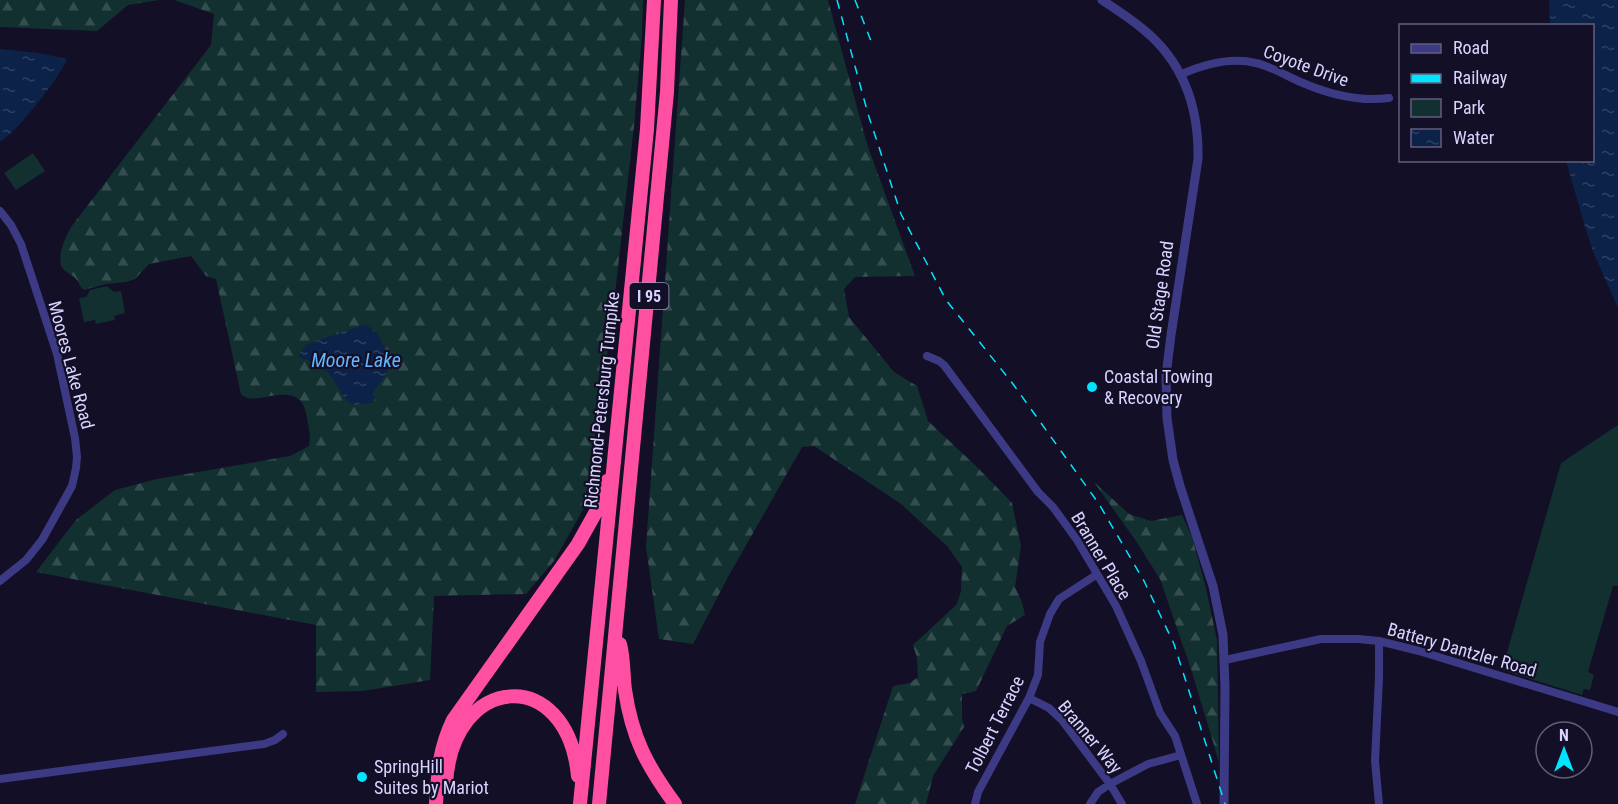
<svg xmlns="http://www.w3.org/2000/svg" width="1618" height="804" font-family="'Roboto Condensed',sans-serif">
<defs>
<pattern id="forest-firs" width="22" height="20" patternUnits="userSpaceOnUse" patternTransform="scale(1.5)"><rect width="22" height="20" fill="#12302f"/><path d="M5 1l3.5 6h-7zM16 11l3.5 6h-7z" fill="#344d4e"/></pattern>
<pattern id="water-ripples" width="26" height="14" patternUnits="userSpaceOnUse" patternTransform="scale(1.5)"><rect width="26" height="14" fill="#0c2248"/><path d="M2 4q2-2 4 0t4 0M15 11q2-2 4 0t4 0" fill="none" stroke="#2f4163"/></pattern>
</defs>
<rect width="100%" height="100%" fill="#130f26"/>
<path fill="url(#forest-firs)" d="M0,0H159L128,5L97,31L0,27Z
M174,0H643L642,36L634,126L611,329L584,508L554,561L526,594L434,596L430,680L363,691L316,692V625L36,572L76,520L115,490L157,479L290,456L309,446C311,436 309,428 307,418C306,414 305,408 303,404C288,382 254,408 241,394L216,279L206,276L191,256L149,264L135,279L126,282L106,284L84,290C79,287 80,283 76,279C73,275 67,273 64,270C55,259 65,238 71,227L211,45L214,14Z
M685,0H828L867,144L915,276L855,277L844,289L849,317L894,372L917,386L928,421L977,467L1012,503L1021,546L1015,587L1022,602L1025,615L1007,626L976,691L962,694V718L964,727L933,776L926,804H855L893,686L910,683L918,677L917,658L913,645L957,604L961,591L962,567L947,546L901,504L814,446L802,447L728,577L693,644L659,639L646,547Z
M1094,482L1129,514L1151,521L1182,515L1192,537L1205,584L1217,640L1219,762L1192,672L1160,579L1136,541Z"/>
<path fill="#12302f" d="M33,153L45,171L16,190L4,173Z
M107,286L114,292L121,291L125,313L114,316L115,320L96,324L95,320L84,322L79,298L86,297L90,290Z
M1618,425V586H1613L1588,672L1594,675L1590,690L1584,689L1582,695L1502,670L1561,463Z"/>
<path fill="url(#water-ripples)" d="M1549,0H1618V308L1594,254L1586,230L1566,161L1592,160V26L1550,25Z
M0,49L39,53L67,59C61,76 16,133 0,142Z
M366,324L377,333L388,355V370L381,382L373,391L375,399L371,403L353,405L346,400L329,373L317,364L299,357L301,351L308,344Z"/>
<g fill="none" stroke-linecap="round" stroke-linejoin="round">
<path stroke="#3d3a85" stroke-width="8" d="M1180,75C1204,64 1230,57 1256,63C1273,67 1288,77 1303,83C1331,95 1359,102 1389,98
M0,211L11,225L21,244L57,354L75,438L77,457L76,468L72,486L42,540L26,560L0,581
M927,356L939,361L944,365L1038,492L1053,507L1077,540L1116,606L1141,661L1160,713L1175,736L1197,804
M1379,641V677L1375,761L1379,804
M1225,660L1321,639H1358L1379,641L1419,651L1618,712
M1029,698L1049,708L1062,720L1110,784L1122,804
M0,779L264,744L275,740L283,734
M975,804L978,792L1029,698L1038,675L1040,642L1050,614L1059,599L1096,575
M1090,804L1098,792L1110,784L1148,764L1181,755"/>
<path stroke="#3d3a85" stroke-width="9" d="M1102,0C1117,10 1131,19 1144,30C1184,63 1199,108 1198,159L1171,335L1166,376L1167,418L1173,460L1180,486L1213,586L1223,635L1225,687L1224,804"/>
<path stroke="#ff4fa3" stroke-width="14" d="M620,644C624,659 623,675 625,690C632,738 647,766 675,804
M446,784C452,673 567,664 578,776
M436,804C438,772 439,749 453,720L578,544L598,508L607,481
M580,804L647,129L654,0
M599,804L667,92L671,0"/>
<path stroke="#00e5ff" stroke-width="1.5" stroke-dasharray="9 8" stroke-linecap="butt" d="M837,0L868,114L901,214L946,300L1013,384L1099,504L1144,581L1174,644L1225,804
M855,0L871,41"/>
</g>
<g fill="#00e5ff" stroke="#130f26" stroke-width="2">
<circle cx="1092" cy="387" r="6"/>
<circle cx="362" cy="777" r="6"/>
</g>
<g text-anchor="middle" stroke-width="4.5" stroke-linejoin="round" paint-order="stroke">
<rect fill="#130f26" stroke="#9e99be" stroke-width="1.5" x="629.5" y="283" width="39" height="26" rx="4.5"/>
<g font-size="16" font-weight="bold" fill="#d9d4ff">
<text x="649" y="302">I 95</text>
</g>
<g font-size="18" fill="#d9d4ff" stroke="#130f26">
<text transform="translate(1306 66) rotate(20)" y="6">Coyote Drive</text>
<text transform="translate(1160 295) rotate(-82)" y="6">Old Stage Road</text>
<text transform="translate(71 365) rotate(75)" y="6">Moores Lake Road</text>
<text transform="translate(602 400) rotate(-84)" y="6">Richmond-Petersburg Turnpike</text>
<text transform="translate(1101 556) rotate(59)" y="6">Branner Place</text>
<text transform="translate(1462 650) rotate(16)" y="6">Battery Dantzler Road</text>
<text transform="translate(995 725) rotate(-63)" y="6">Tolbert Terrace</text>
<text transform="translate(1090 737) rotate(50)" y="6">Branner Way</text>
</g>
<g font-size="18" fill="#d9d4ff" stroke="#130f26" text-anchor="start">
<text x="1104" y="383">Coastal Towing<tspan x="1104" dy="21">&amp; Recovery</tspan></text>
<text x="374" y="773">SpringHill<tspan x="374" dy="21">Suites by Mariot</tspan></text>
</g>
<g font-size="20" font-style="italic" fill="#62b6ff" stroke="#130f26">
<text x="356" y="367">Moore Lake</text>
</g>
</g>
<rect x="1399" y="24" width="195" height="138" fill="#130f26" stroke="#625e7d" stroke-width="1.5"/>
<rect x="1411" y="44" width="30" height="9" fill="#3d3a85" stroke="#625e7d" stroke-width="1.5"/>
<text x="1453" y="54" font-size="18" fill="#d9d4ff">Road</text>
<rect x="1411" y="74" width="30" height="9" fill="#00e5ff" stroke="#625e7d" stroke-width="1.5"/>
<text x="1453" y="84" font-size="18" fill="#d9d4ff">Railway</text>
<rect x="1411" y="99" width="30" height="18" fill="#12302f" stroke="#625e7d" stroke-width="1.5"/>
<text x="1453" y="114" font-size="18" fill="#d9d4ff">Park</text>
<rect x="1411" y="129" width="30" height="18" fill="url(#water-ripples)" stroke="#625e7d" stroke-width="1.5"/>
<text x="1453" y="144" font-size="18" fill="#d9d4ff">Water</text>
<g transform="translate(1564 750)"><circle r="28" fill="#130f26" stroke="#625e7d" stroke-width="1.5"/>
<path d="M0-4.5L10 22L0 15L-10 22Z" fill="#00e5ff"/>
<text y="-9" font-size="16" font-weight="bold" text-anchor="middle" fill="#d9d4ff">N</text>
</g>
</svg>
